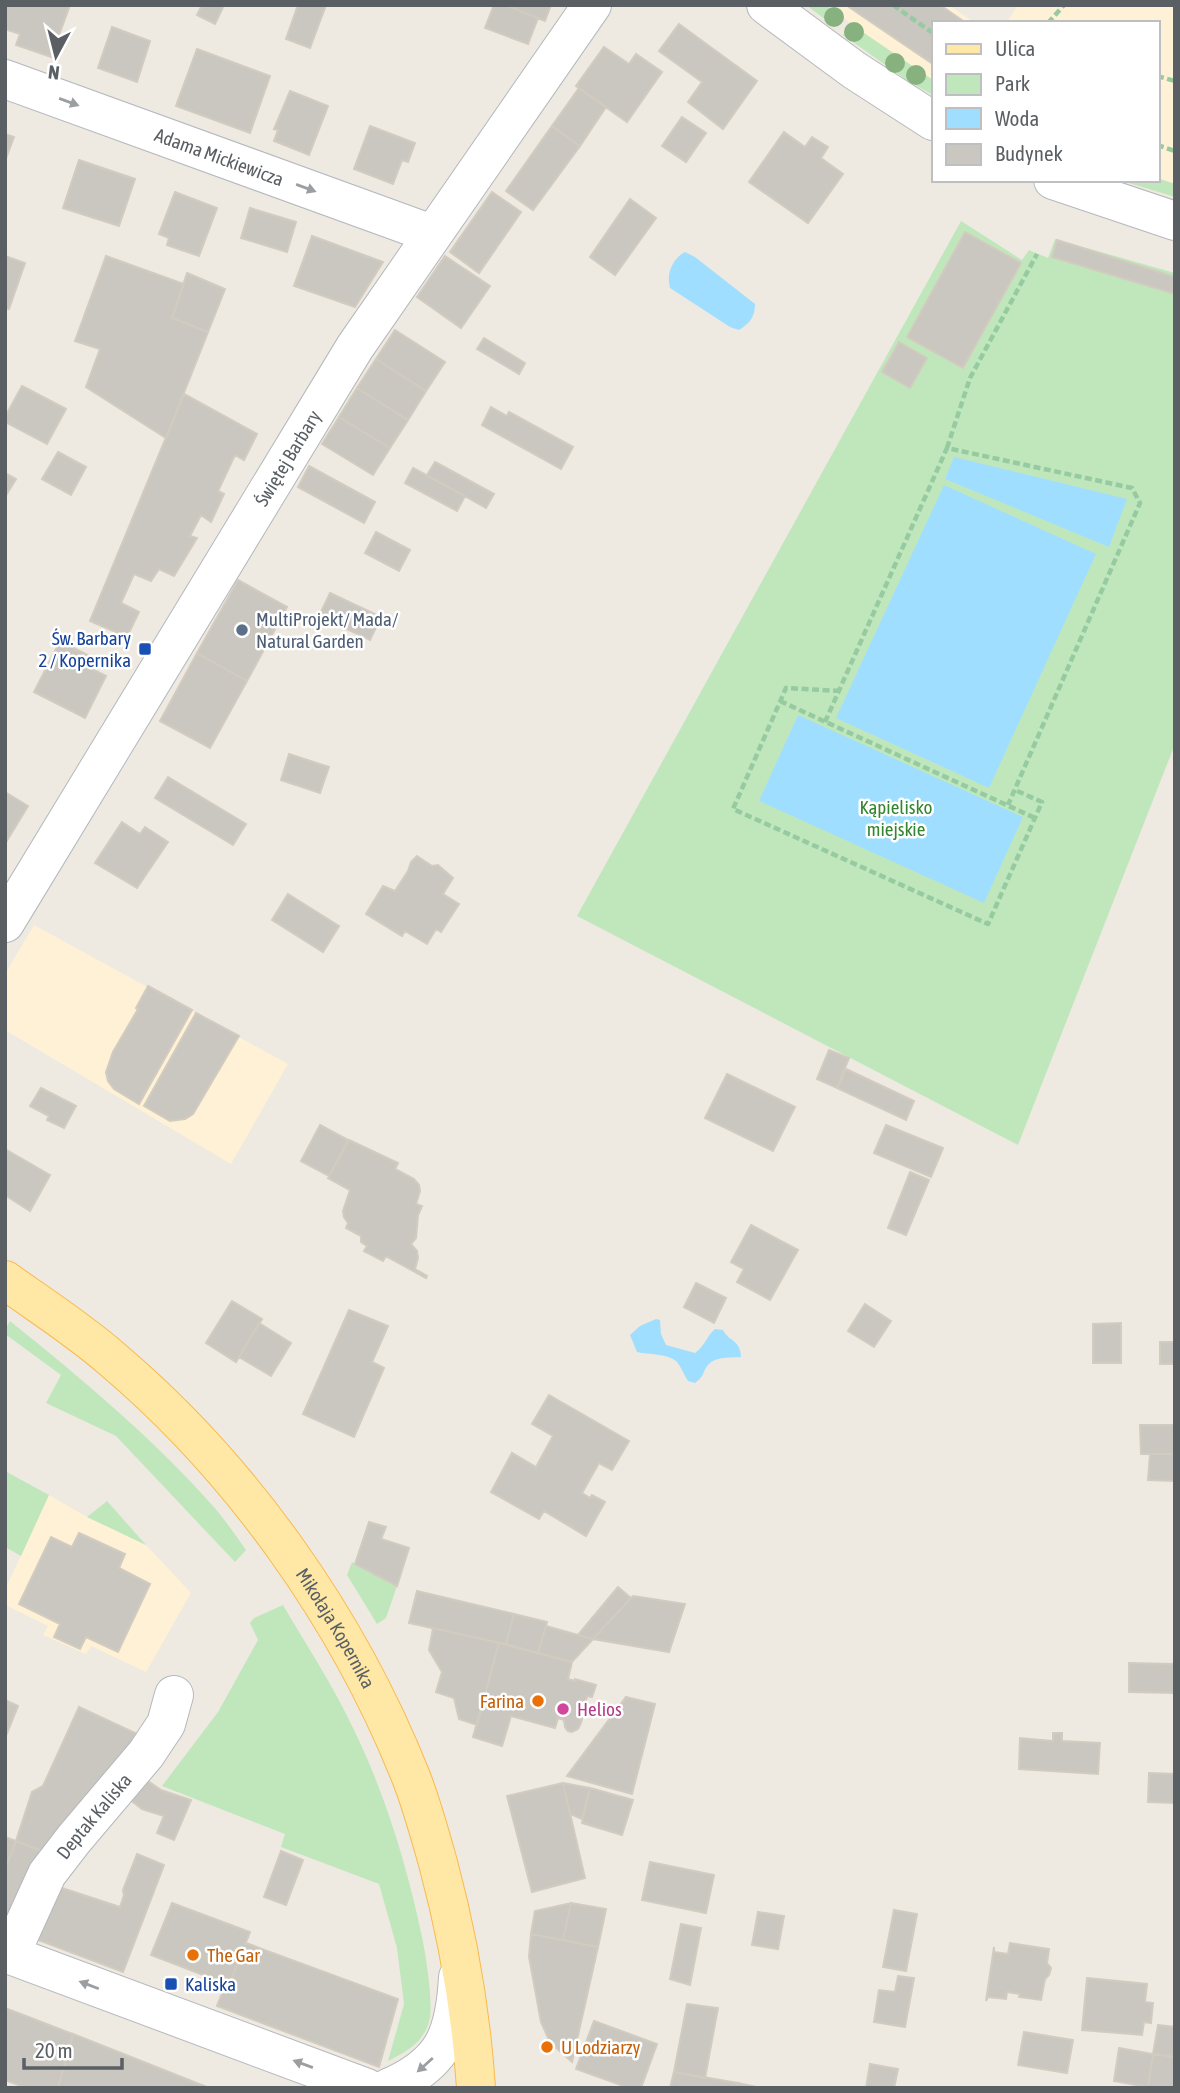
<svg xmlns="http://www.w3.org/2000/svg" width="1180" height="2093" font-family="'Asap Condensed',sans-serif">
<rect width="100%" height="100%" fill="#eeeae1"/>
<path fill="#fff1d5" d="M826,5H949L975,23H933V80L886,49Z
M1018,5H1175V184L1157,178V23H1006Z
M34,925L288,1064L231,1164L5,1030V974Z
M49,1495L87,1517L146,1545L191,1593L146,1672L91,1646L86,1654L43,1635L48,1626L5,1605V1590Z"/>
<path fill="#c0e7bc" d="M806,5H826L841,16L834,26Z
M851,24L933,80V95L911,83L843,35Z
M1157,178L1175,184V197L1119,180H1157Z
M961,221L1022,260L1029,250L1048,258L1055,239L1175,273V744L1018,1145L577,916Z
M10,1321C82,1379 153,1438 214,1507C226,1521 236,1536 246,1550L235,1562L116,1436L46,1403L61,1375L5,1334V1330Z
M5,1471L49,1495L21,1556L5,1547Z
M107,1501L146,1545L87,1517Z
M352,1562L397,1586L386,1618L377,1624L347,1575Z
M283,1605C307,1646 334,1687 354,1730C386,1796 407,1866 422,1937C426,1956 434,2004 429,2022C423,2043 406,2052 388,2061L404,2004L397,1948L379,1884L281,1847L285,1834L162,1786L218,1712L258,1640L250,1623L254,1618Z"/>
<path fill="#a0deff" d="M685,252L695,257L755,304C755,317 750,323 739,330L730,327L670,288C666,274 672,259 685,252Z
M954,457L1127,499L1109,547L945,479Z
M944,485L1096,554L989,788L836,718Z
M798,715L1023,817L984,903L759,801Z
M656,1319L660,1320L661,1334L666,1345L695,1353C704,1347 707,1336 715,1329L723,1330C728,1341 741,1340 741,1357C731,1358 716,1356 708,1365C702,1372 705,1376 695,1383L688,1381C684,1375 681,1366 676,1361C666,1353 650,1355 637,1352L630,1335L640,1326Z"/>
<path fill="#cac7c0" stroke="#d2cbbf" stroke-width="2" d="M5,5H70L51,57L16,45L20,34L5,29Z
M202,5H224L215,24L197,15Z
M298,5H326L310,48L286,39Z
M494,5H505L538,18L528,44L485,28Z
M505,5H551L545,21Z
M846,5H940L966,23H933V64Z
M679,24L757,81L723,129L688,102L702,82L659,51Z
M112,27L150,41L137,82L98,68Z
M604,47L629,64L636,54L662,72L627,122L576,86Z
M197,49L270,76L250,133L176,106Z
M579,88L606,107L580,146L552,126Z
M290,91L328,106L309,155L274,141L278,130L274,129Z
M682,117L706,133L686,162L662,146Z
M370,126L415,143L408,162L402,160L393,184L354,169Z
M552,126L580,146L533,210L506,191Z
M784,132L805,147L812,137L828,147L821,158L843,174L808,223L749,182Z
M5,134L14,137L5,161Z
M79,160L135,179L119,226L63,208Z
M175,192L217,208L199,256L167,245L169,238L159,234Z
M492,192L521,212L479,273L450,252Z
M630,199L656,218L615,275L590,257Z
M250,208L296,222L287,252L241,238Z
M965,232L1021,263L963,368L907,337Z
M312,236L383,262L355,307L294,286Z
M1057,240L1175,277V294L1052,257Z
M5,256L25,263L9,309L5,308Z
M106,256L184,284L172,318L208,332L166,438L86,387L100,349L75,341Z
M445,256L490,286L461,328L417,297Z
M187,273L225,289L208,332L172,318Z
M395,330L445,362L426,391L376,359Z
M484,338L525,363L519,374L477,349Z
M899,342L927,358L910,388L882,372Z
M376,359L426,391L408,420L357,388Z
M22,386L66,409L47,444L5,422V417Z
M357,388L408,420L390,448L339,417Z
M184,394L257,434L244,460L235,455L218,491L224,494L211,522L201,515L190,536L197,538L174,576L159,569L151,581L134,574L121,603L139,612L127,637L90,621Z
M491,407L507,416L509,412L573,447L561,469L482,425Z
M339,417L390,448L373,475L322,444Z
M58,452L86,467L71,495L42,479Z
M435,462L494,494L486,508L427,475Z
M309,466L375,502L364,523L298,487Z
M413,468L465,496L457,511L405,483Z
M5,473L16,479L5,497Z
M376,532L410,550L399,571L365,553Z
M238,580L287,607L247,681L197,653Z
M330,593L381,617L370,640L319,616Z
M60,641L93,658L88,667L106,676L85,718L34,692Z
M197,653L247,681L210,748L160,721Z
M289,754L329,767L320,793L281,780Z
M168,777L246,824L233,845L155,798Z
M5,792L28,806L5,844Z
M122,822L140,834L145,827L168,842L137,888L95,863Z
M417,856L432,866L438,865L453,878L443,894L459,904L441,932L436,929L427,944L405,931L402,936L366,914L383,886L395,891L408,871L411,862Z
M288,894L339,926L323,952L272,920Z
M148,986L192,1010L139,1104L114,1089L108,1081L106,1072L113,1052L138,1009L136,1008Z
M196,1013L239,1036L193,1114L185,1119L170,1121L144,1106Z
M829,1050L849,1058L837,1088L817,1079Z
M846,1069L914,1101L906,1120L837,1088Z
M727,1074L795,1107L773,1151L705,1118Z
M41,1088L76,1106L64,1128L47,1120L49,1116L30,1106Z
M320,1125L348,1140L329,1176L301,1161Z
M886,1125L943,1148L931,1177L874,1153Z
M349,1140L398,1163L395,1169L414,1179L419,1185L420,1191L416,1204L422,1206L418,1215L416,1238L411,1244L417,1251L418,1258L415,1269L427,1276L426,1278L386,1256L383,1261L364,1251L367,1246L361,1242V1236L346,1228L348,1223L344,1217L343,1211L350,1190L328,1178Z
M5,1149L50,1175L30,1211L5,1195Z
M910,1172L929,1180L906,1235L888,1228Z
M751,1225L798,1250L770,1300L737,1282L744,1269L731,1262Z
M696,1283L726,1298L714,1323L684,1307Z
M232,1301L262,1319L236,1362L206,1343Z
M865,1304L891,1321L874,1347L848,1331Z
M349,1310L388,1326L372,1362L384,1368L354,1437L303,1414Z
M259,1323L291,1343L271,1376L239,1357Z
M1121,1323V1363H1093V1324Z
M1160,1342H1175V1364H1160Z
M549,1395L629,1441L612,1470L599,1463L582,1493L590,1498L592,1495L605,1502L586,1536L544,1511L539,1519L491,1492L512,1453L536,1467L553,1436L532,1424Z
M1140,1425H1175V1454H1141Z
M1150,1454H1175V1481L1148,1480Z
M369,1522L386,1527L381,1539L409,1548L397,1586L355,1564Z
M79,1533L125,1554L119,1568L150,1584L118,1652L86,1637L80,1649L54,1637L60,1624L19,1604L51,1537L72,1547Z
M618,1587L631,1598L593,1639L578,1635Z
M417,1591L514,1614L506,1644L409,1623Z
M633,1596L685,1604L669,1652L593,1639Z
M514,1614L547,1622L538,1653L506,1644Z
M546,1626L578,1635L593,1639L572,1662L538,1653Z
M433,1628L499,1643L477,1725L459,1719L454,1698L436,1692L442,1672L429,1650Z
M499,1643L572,1662L568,1679L575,1681V1679L596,1685L592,1697L587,1696L581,1723L578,1729L572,1732L568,1731L565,1727L564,1720L558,1718L555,1728L511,1716L502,1746L473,1737Z
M1129,1663L1175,1664V1693L1129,1692Z
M626,1697L655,1704L632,1794L567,1776Z
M5,1700L18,1706L5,1738Z
M79,1707L148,1739L49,1854L16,1841L32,1792L43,1786Z
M1053,1733H1062V1741L1100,1743L1098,1774L1019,1769L1020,1738L1053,1741Z
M1149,1773L1175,1774V1803L1148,1802Z
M148,1781L161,1790L191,1800L174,1840L157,1833L164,1816L142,1809L129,1799Z
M563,1783L585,1878L532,1892L507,1796Z
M563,1783L590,1788L582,1819L570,1814Z
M590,1788L633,1800L622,1835L582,1823Z
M5,1837L16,1841L5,1869Z
M16,1841L42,1851L5,1928V1869Z
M281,1851L303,1860L286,1905L264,1897Z
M137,1854L164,1865L123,1972L33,1938L62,1888L120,1907L124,1895L123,1890Z
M650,1862L714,1875L706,1913L642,1900Z
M172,1903L250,1932L229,1985L151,1955Z
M571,1903L606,1909L598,1947L563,1940Z
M571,1903L563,1940L531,1934L535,1911Z
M894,1910L917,1914L906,1971L883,1967Z
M758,1912L784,1916L778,1949L752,1945Z
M681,1924L701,1928L690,1985L670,1979Z
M531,1934L598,1947L572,2062L555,2047L553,2049L541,2022L529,1957Z
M246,1943L398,1999L379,2067L217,2006L226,1983L229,1985Z
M1010,1943L1049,1949L1047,1963L1051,1968L1049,1975L1045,1979L1041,2000L1019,1997L1020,1994L1007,1992L1006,1999L988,1997L986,2001L994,1947V1952L1008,1954Z
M898,1976L914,1978L905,2027L874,2022L879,1990L895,1992Z
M1087,1978L1147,1984L1145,2002L1153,2003L1151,2023L1144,2022L1142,2035L1082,2030Z
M687,2004L718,2008L705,2078L674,2072Z
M5,2008L73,2034L58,2088H27L5,2080Z
M594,2021L657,2044L641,2088H629L576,2069Z
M1158,2025L1175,2027V2057L1153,2054Z
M1024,2032L1073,2040L1067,2073L1018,2065Z
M73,2034L179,2076L209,2088H58Z
M1119,2048L1153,2054L1148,2087L1114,2081Z
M1153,2054L1175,2057V2088L1148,2087Z
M870,2064L898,2069L894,2088H866Z
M674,2072L738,2083L737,2088H670Z
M738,2083L761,2088H737Z"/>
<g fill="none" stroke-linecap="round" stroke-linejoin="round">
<defs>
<g id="minor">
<path d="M766,5L854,70L933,121"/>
<path id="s1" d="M5,79L432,234"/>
<path d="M1053,180L1175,221"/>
<path id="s2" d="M5,923L355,347L592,5"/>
<path id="s3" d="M17,1940L47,1874L74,1839L146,1754L166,1724L174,1695"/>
<path d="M5,1953L367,2088"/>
<path d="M388,2088C444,2064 455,2034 458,1977"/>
</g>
<g id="major">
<path id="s4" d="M5,1280C41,1306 79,1330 112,1359C242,1469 348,1619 411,1777C422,1805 430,1835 438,1863C458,1937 471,2012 476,2088"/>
</g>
</defs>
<use href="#minor" stroke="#b4b8bd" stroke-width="40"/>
<use href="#major" stroke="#f9b94f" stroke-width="40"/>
<path stroke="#96caa0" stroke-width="4.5" stroke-dasharray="7 3.5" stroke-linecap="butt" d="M893,5L933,33
M1048,23L1064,5
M1157,76L1175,81
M1157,145L1175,151
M947,448L970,378L1037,254
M840,691L786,688L733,809L988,924L1042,802L1015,790
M780,701L1035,818
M825,722L947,448L1132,488L1140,503L1008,805"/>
<use href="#minor" stroke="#fff" stroke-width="38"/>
<use href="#major" stroke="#ffe8a5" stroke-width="38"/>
</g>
<g fill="#87b27f">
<circle cx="834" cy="17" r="10"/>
<circle cx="854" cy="32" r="10"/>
<circle cx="895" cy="63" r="10"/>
<circle cx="916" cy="75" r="10"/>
</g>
<defs><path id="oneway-solid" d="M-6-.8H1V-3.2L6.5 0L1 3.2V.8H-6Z" transform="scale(1.75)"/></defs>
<g fill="#9c9fa1">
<use href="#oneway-solid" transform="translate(69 102) rotate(20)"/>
<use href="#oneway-solid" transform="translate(306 188) rotate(20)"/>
<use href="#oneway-solid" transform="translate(89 1985) rotate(-159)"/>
<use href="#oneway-solid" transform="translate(303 2064) rotate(-160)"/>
<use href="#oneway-solid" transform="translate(425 2065) rotate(138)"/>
</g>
<circle fill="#5c6f8a" stroke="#fff" stroke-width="2.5" cx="242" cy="630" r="7"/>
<g fill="#1a4fb4" stroke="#fff" stroke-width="2.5">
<rect x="138" y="642" width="14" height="14" rx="3.5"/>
<rect x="164" y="1977" width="14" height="14" rx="3.5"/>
</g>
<g fill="#e8710a" stroke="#fff" stroke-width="2.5">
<circle cx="538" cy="1701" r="7"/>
<circle cx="193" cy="1955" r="7"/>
<circle cx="547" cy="2047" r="7"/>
</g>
<circle fill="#d1479c" stroke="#fff" stroke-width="2.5" cx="563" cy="1709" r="7"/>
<g text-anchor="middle" stroke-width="5" stroke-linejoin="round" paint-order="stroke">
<g font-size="19" fill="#5a5f63" stroke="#fff">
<text dy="7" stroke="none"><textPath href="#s1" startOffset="228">Adama Mickiewicza</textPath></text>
<text dy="7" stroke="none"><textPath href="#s2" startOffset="544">Świętej Barbary</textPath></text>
<text dy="7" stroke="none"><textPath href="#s4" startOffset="485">Mikołaja Kopernika</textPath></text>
<text dy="7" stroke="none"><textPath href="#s3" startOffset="147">Deptak Kaliska</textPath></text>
</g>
<g font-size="19" fill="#4e5e75" stroke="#fff" text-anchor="start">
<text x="256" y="626">MultiProjekt/ Mada/<tspan x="256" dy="22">Natural Garden</tspan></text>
</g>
<g font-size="19" fill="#164399" stroke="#fff" text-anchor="end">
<text x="131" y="645">Św. Barbary<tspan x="131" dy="22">2 / Kopernika</tspan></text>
<text x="185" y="1991" text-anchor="start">Kaliska</text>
</g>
<g font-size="19" fill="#33842f" stroke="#fff">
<text x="896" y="814">Kąpielisko<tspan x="896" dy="22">miejskie</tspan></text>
</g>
<g font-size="19" fill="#c56008" stroke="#fff" text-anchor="start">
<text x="524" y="1708" text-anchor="end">Farina</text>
<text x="207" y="1962">The Gar</text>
<text x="561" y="2054">U Lodziarzy</text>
</g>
<g font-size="19" fill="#b23c85" stroke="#fff" text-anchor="start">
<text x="577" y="1716">Helios</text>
</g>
</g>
<rect width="1180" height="2093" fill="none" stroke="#5a5f63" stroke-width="14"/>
<rect x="932" y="21" width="228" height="161" fill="#ffffff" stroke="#bdbfc1" stroke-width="2"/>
<rect x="946" y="44" width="35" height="10" fill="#ffe8a5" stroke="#bdbfc1" stroke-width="2"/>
<text x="995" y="56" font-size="21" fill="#5a5f63">Ulica</text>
<rect x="946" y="74" width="35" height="21" fill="#c0e7bc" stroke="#bdbfc1" stroke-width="2"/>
<text x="995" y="91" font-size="21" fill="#5a5f63">Park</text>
<rect x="946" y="108" width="35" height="21" fill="#a0deff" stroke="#bdbfc1" stroke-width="2"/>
<text x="995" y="126" font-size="21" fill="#5a5f63">Woda</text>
<rect x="946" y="144" width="35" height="21" fill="#cac7c0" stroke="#bdbfc1" stroke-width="2"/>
<text x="995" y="161" font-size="21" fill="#5a5f63">Budynek</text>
<g transform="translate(56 56) rotate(187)" stroke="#ffffff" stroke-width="5" paint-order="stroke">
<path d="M0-5L12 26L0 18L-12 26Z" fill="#5a5f63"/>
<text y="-10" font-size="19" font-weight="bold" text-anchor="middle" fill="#5a5f63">N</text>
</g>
<path d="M24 2058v10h98v-10" fill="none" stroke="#5a5f63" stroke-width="3.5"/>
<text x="35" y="2058" font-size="21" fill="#5a5f63" stroke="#ffffff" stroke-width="5" paint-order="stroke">20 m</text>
</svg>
